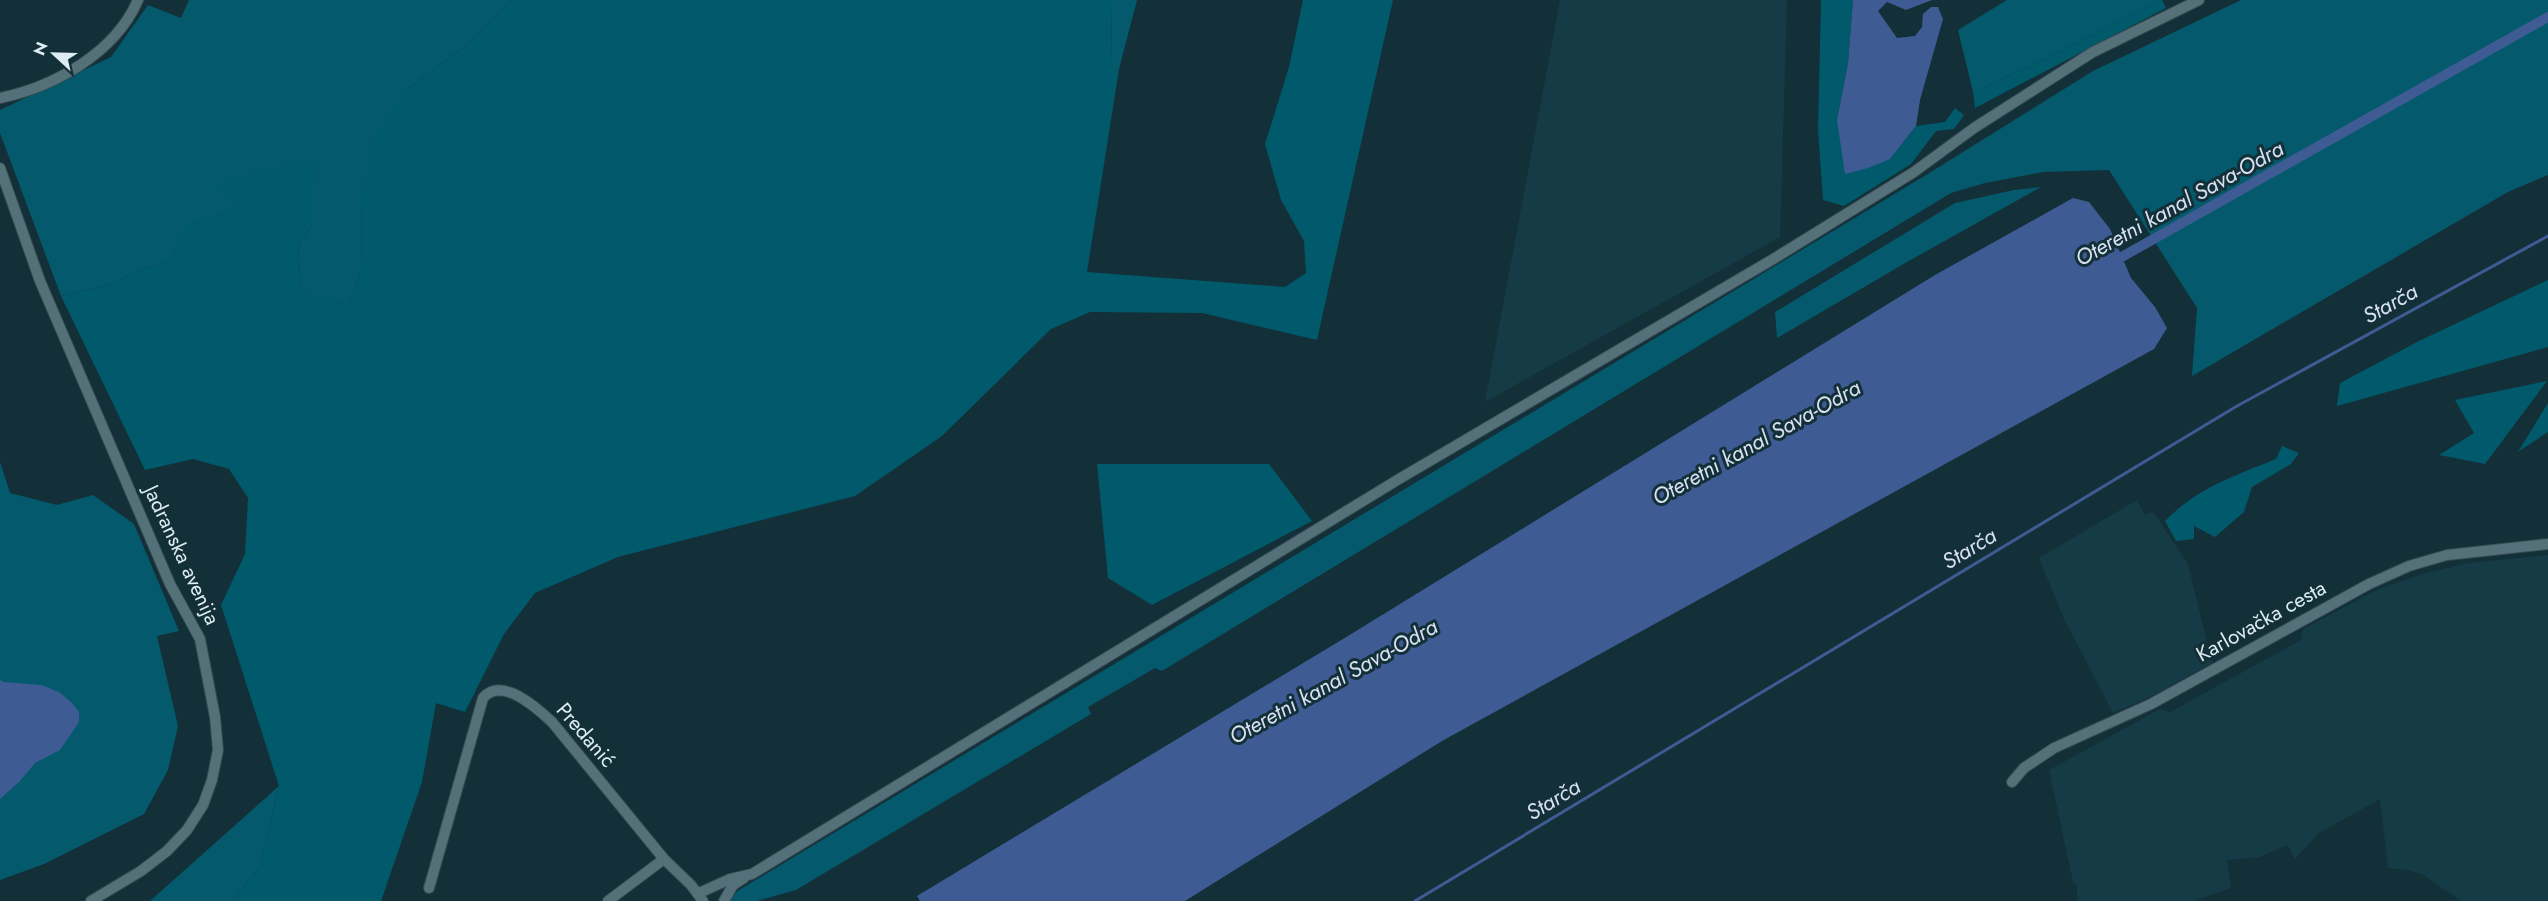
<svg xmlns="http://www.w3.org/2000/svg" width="2548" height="901" font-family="Jost,sans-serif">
<rect width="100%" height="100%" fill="#132f37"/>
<path fill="#153c46" d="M1560,0H1787L1780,237L1485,402Z
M2137,500L2145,515L2153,512L2188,564L2212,663L2156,694L2113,713L2064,619L2039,558Z
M2548,555V901H2461L2423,875L2407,870L2388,868L2380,799L2319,833L2295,859L2288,845L2259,857L2227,860L2231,888L2195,901H2077V885L2073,882L2049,770L2160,709L2170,712L2301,640L2303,629L2379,589L2422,574L2468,563Z"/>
<path fill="#045a6c" d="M189,0H511L463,48L408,88L361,197L362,270L348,305L301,292L298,245L312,225L214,185L240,207L186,225L170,259L107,285L61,296L0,133V110L111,57L148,5L181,18Z
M1112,0H1137L1119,69L1111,68Z
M2007,0H2162L2041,61L1973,92L1958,30Z
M2241,0H2548V175L2508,192L2192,376L2197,308L2109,170L2043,172L1985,183L1951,193L1162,671L1155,668L1088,707L1091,714L796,890L757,901H731L730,899L739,890L1926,175L2093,71Z
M2041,187L1907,262L1777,338L1775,312L1955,203L2014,190Z
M0,462L10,493L57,505L93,495L134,524L179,631L157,636L178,726L168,770L144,814L44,864L0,880Z
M279,786L261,865L233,901H150Z"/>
<path fill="#005a6b" d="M511,0H1112L1111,67L1119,69L1087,272L1285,287L1306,273L1304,241L1281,200L1265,144L1289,67L1303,0H1393L1317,340L1202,313L1090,312L1051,329L942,436L855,496L618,557L535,593L504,634L465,712L436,703L422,782L381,901H233L261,865L279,786L221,605L245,554L248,498L229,469L193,459L145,470L61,296L107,285L170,259L185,225L239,207L213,185L315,157L312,225L298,245L301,291L348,305L362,270L361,197L376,133L408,88L463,48Z
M1821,0H1853L1848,63L1837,120L1890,159L1916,126L1945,122L1955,108L1964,115L1954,129L1936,131L1911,164L1844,206L1823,200L1818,130Z
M2162,0L2166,8L1975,108L1973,92L2041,61Z
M2548,280V347L2337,406L2340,383L2419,341Z
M2547,381L2485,464L2439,455L2474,433L2455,400Z
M2548,403V432L2518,452Z
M2282,446L2299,453L2291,464L2252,487L2244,512L2215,537L2194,526V539L2176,541L2165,521C2197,488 2234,476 2276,459Z
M1097,464H1269L1312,521L1152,605L1108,578Z"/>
<path fill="#3e5c93" d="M1853,0H1932L1906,10L1887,2L1878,11L1897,38L1915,36L1922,27L1923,14L1931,7H1938L1943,19L1920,100L1916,126L1890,159L1868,168L1845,174L1837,120L1848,63Z
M2073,198L2089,202L2110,229L2131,278L2155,307L2167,328L2154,349L1442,741L1185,901H920L917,896L1343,639L1935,275Z
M0,680L3,682L41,685L59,692L71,702L79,712V722L60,750L35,763L20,781L0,799Z"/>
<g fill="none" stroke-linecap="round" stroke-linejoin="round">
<path stroke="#3e5c93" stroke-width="3" d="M1415,901L2237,406L2548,236"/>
<path stroke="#3e5c93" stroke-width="10" d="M2111,263L2548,17"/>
<defs>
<path id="street" d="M0,98C54,87 115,53 138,0
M0,168L40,281L170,584L200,639L215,717L218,750L212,780L203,805L187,830L167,851L141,871L91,901
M2012,782L2024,768L2054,748L2151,704L2369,584L2409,566L2447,555L2548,544
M429,888L483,698C502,676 537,708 552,722L664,859L691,885L703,901
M699,893L730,879L752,874L1399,479L1775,258L1914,172L1974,128L2093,52L2199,0
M608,901L664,859
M724,901L733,885L744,878"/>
</defs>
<use href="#street" stroke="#354a51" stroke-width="12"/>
<use href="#street" stroke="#547179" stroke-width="10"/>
</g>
<g text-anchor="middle" stroke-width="6" stroke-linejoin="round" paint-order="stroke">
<g font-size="21" fill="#dcecf1" stroke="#132f37">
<text transform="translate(182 555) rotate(65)" y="7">Jadranska avenija</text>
<text transform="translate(2261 621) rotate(-29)" y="7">Karlovačka cesta</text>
<text transform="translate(586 735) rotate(49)" y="7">Predanić</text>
</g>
<g font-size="22" font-style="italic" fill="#d7e1f1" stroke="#132f37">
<text transform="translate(2179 203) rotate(-29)" y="8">Oteretni kanal Sava-Odra</text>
<text transform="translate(2390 303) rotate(-29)" y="8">Starča</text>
<text transform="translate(1756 442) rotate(-29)" y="8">Oteretni kanal Sava-Odra</text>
<text transform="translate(1969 548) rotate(-31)" y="8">Starča</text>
<text transform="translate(1333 681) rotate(-29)" y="8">Oteretni kanal Sava-Odra</text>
<text transform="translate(1553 799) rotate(-31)" y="8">Starča</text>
</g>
</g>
<g transform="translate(54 54) rotate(292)" stroke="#132f37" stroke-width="4.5" paint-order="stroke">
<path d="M0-4.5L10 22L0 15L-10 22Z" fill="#dcecf1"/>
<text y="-9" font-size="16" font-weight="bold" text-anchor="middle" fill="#dcecf1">N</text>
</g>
</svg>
